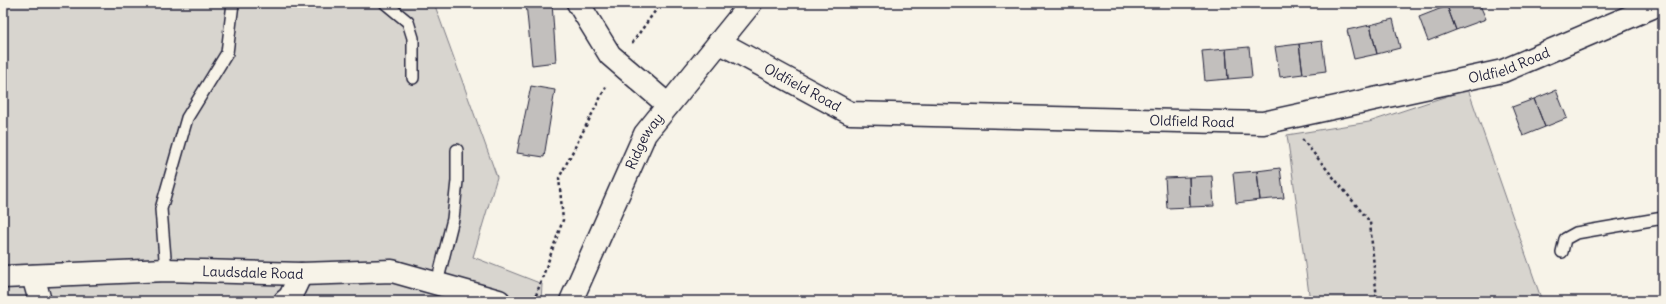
<svg xmlns="http://www.w3.org/2000/svg" width="1666" height="304" font-family="Delius,sans-serif">
<rect width="100%" height="100%" fill="#f7f3e8"/>
<filter id="ink" filterUnits="userSpaceOnUse"><feTurbulence type="fractalNoise" baseFrequency=".025" numOctaves="2"/><feDisplacementMap in="SourceGraphic" scale="8" xChannelSelector="R" yChannelSelector="G"/><feConvolveMatrix kernelMatrix="1 2 1 2 8 2 1 2 1" color-interpolation-filters="sRGB"/></filter>
<g filter="url(#ink)">
<path fill="#d8d5cf" stroke="#7d7c85" d="M3,3H434L497,177L473,257L542,284L541,301H3Z
M1468,89L1542,301H1310L1287,135L1369,122Z"/>
<path fill="#c2bfbd" stroke="#22223b" d="M526,3H552L556,62L532,65Z
M1455,3H1479L1486,19L1456,30L1447,6Z
M1447,6L1456,30L1428,41L1419,17Z
M1393,19L1400,48L1377,54L1370,25Z
M1370,25L1377,54L1354,59L1347,30Z
M1322,41L1326,71L1303,74L1299,44Z
M1299,44L1303,74L1280,77L1275,47Z
M1249,47L1252,77L1228,79L1226,49Z
M1226,49L1228,79L1205,81L1202,51Z
M531,86L555,90L544,157L517,153Z
M1556,90L1567,118L1545,127L1534,99Z
M1534,99L1545,127L1523,136L1512,107Z
M1280,168L1284,198L1260,200L1257,171Z
M1257,171L1260,200L1236,203L1233,173Z
M1212,176L1214,206L1190,207L1189,177Z
M1189,177L1190,207L1167,208L1165,178Z
M1299,296V301H1275V299Z"/>
<g fill="none" stroke-linecap="round" stroke-linejoin="round">
<defs>
<path id="lane" d="M385,3L408,22L413,38V78
M1562,252L1565,239L1576,233L1663,218
M166,270L161,209L187,118L227,53L233,3
M437,283L453,219L457,181V150"/>
<g id="street">
<path d="M578,3L610,55L668,105"/>
<path id="s1" d="M719,42L850,113L1263,123L1503,71L1662,3"/>
<path d="M33,276L40,301"/>
<path id="s2" d="M3,277L166,270L301,274L392,271L499,301"/>
<path d="M285,301L290,297L301,274"/>
<path id="s3" d="M571,301L645,134L751,3"/>
</g>
</defs>
<use href="#lane" stroke="#22223b" stroke-width="14"/>
<use href="#street" stroke="#22223b" stroke-width="25"/>
<path stroke="#22223b" stroke-width="2.5" stroke-dasharray="3 3" stroke-linecap="butt" d="M632,43L661,3
M1302,139L1370,222L1377,301
M534,301L563,220L559,178L607,85"/>
<use href="#lane" stroke="#f7f3e8" stroke-width="11"/>
<use href="#street" stroke="#f7f3e8" stroke-width="22"/>
</g>
</g>
<g text-anchor="middle" stroke-width="4" stroke-linejoin="round" paint-order="stroke">
<g font-size="14" fill="#22223b" stroke="#f7f3e8">
<text dy="5" stroke="none"><textPath href="#s1" startOffset="815">Oldfield Road</textPath></text>
<text dy="5" stroke="none"><textPath href="#s1" startOffset="95">Oldfield Road</textPath></text>
<text dy="5" stroke="none"><textPath href="#s1" startOffset="491">Oldfield Road</textPath></text>
<text dy="5" stroke="none"><textPath href="#s3" startOffset="176">Ridgeway</textPath></text>
<text dy="5" stroke="none"><textPath href="#s2" startOffset="250">Laudsdale Road</textPath></text>
</g>
</g>
<rect width="1666" height="304" fill="none" stroke="#f7f3e8" stroke-width="16"/>
<rect x="8" y="8" width="1650" height="288" fill="none" stroke="#22223b" stroke-width="1.5" filter="url(#ink)"/>
</svg>
